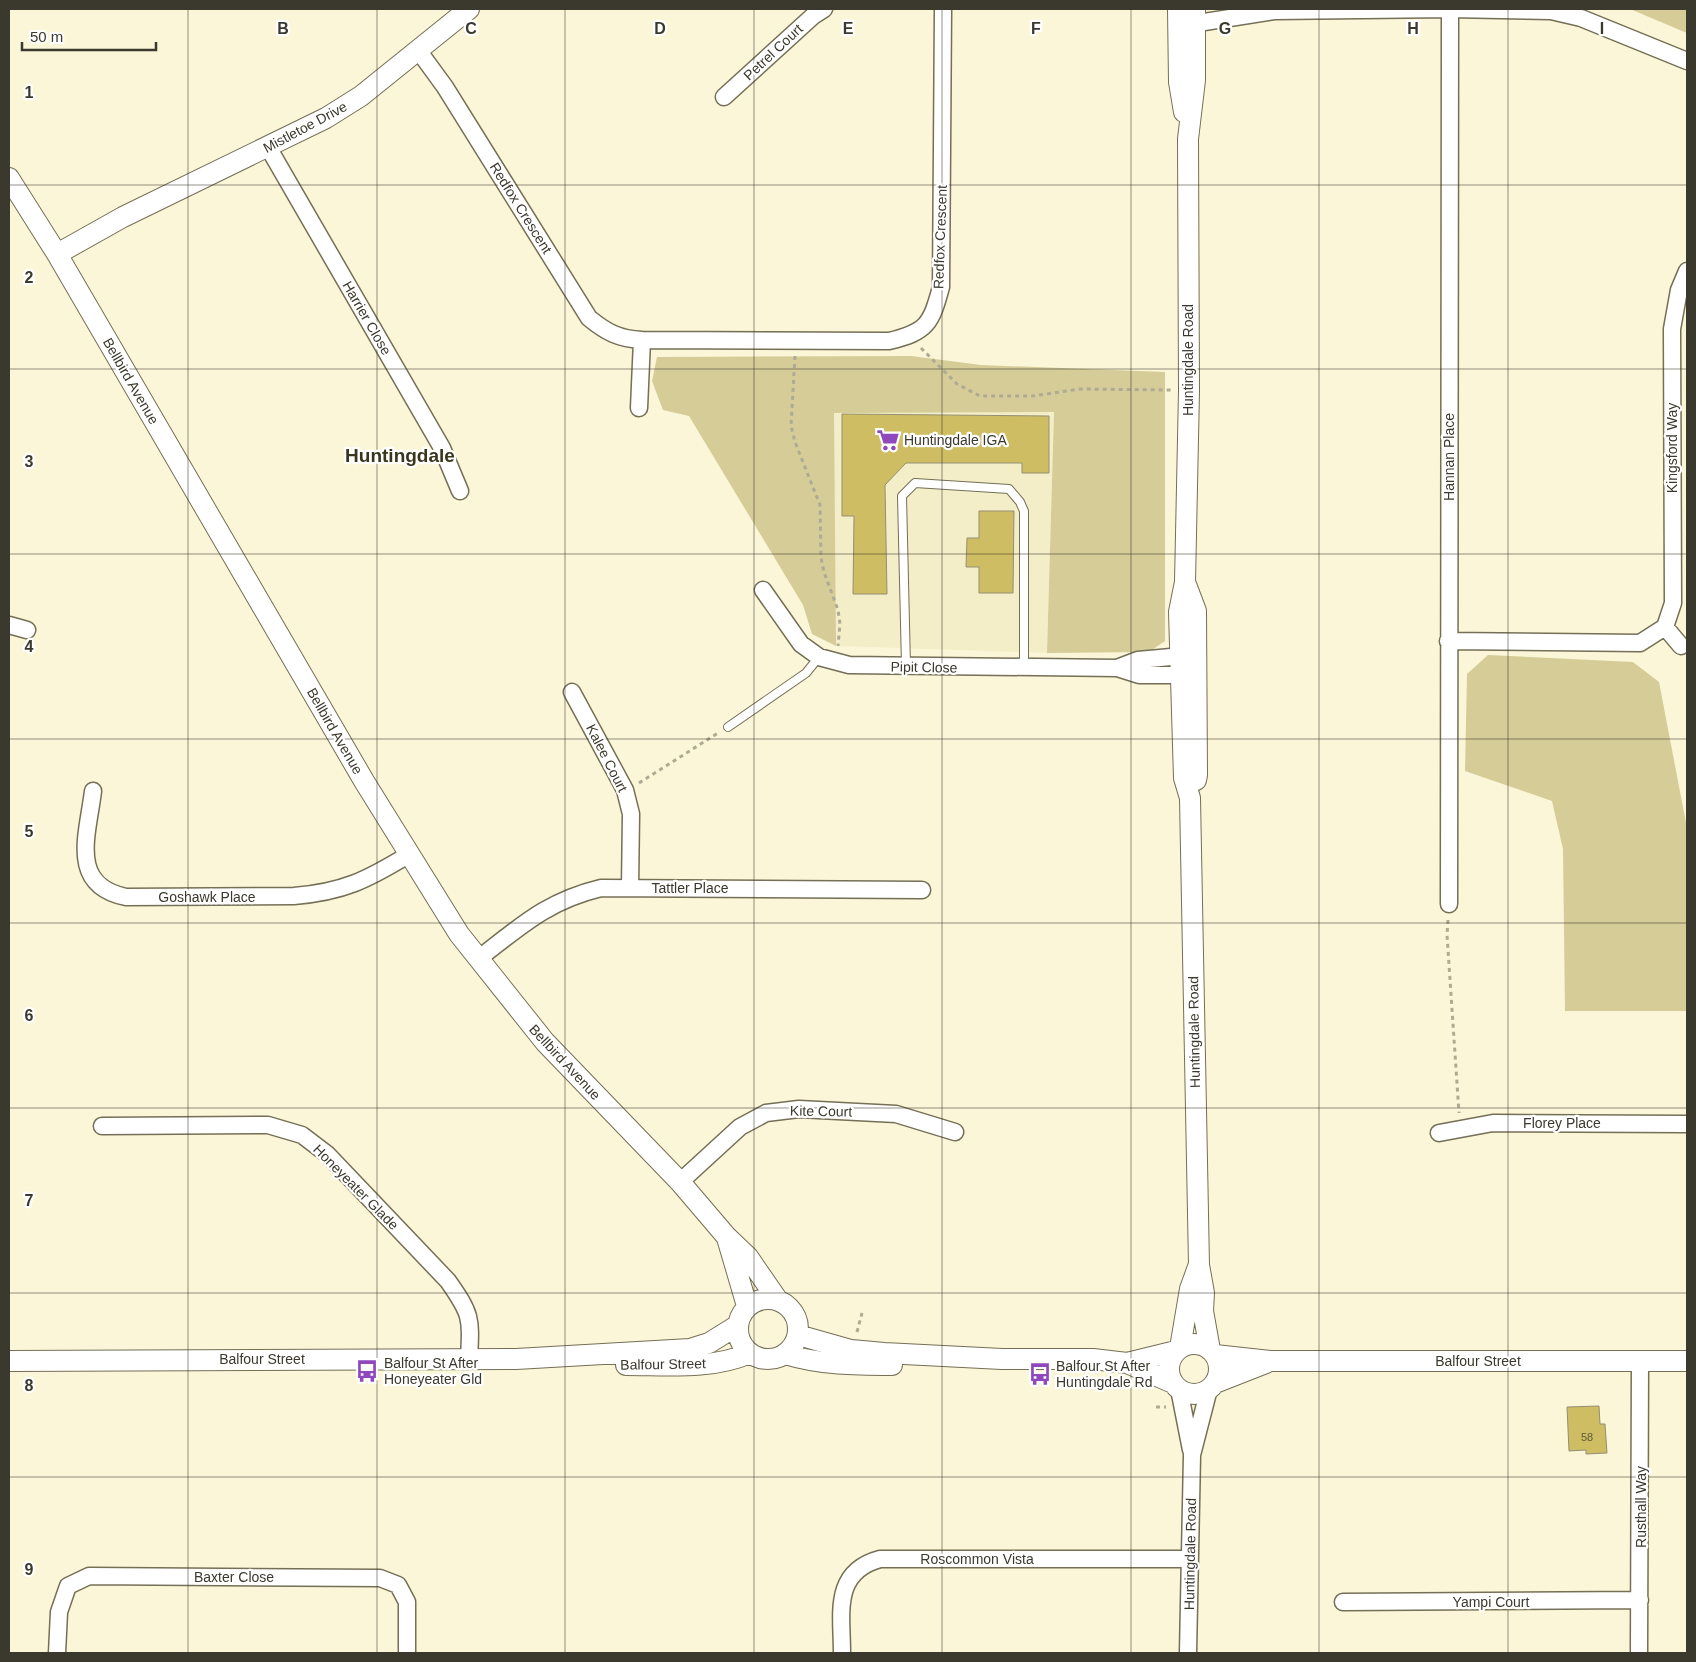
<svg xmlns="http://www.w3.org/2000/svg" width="1696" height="1662" font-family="Helvetica,sans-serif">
<rect width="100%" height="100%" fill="#fbf6d8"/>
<path fill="#f4eec8" d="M1054,412L1047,653L836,646L833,413Z"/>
<path fill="#d5cc97" d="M1630,9H1687V33Z
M911,356L981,365L1165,372V641L1149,652L1047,653L1054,412L834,413L836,646L812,634L803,605L689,416L663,410L652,381L657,357Z
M1488,655L1633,662L1659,682L1687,828V1011H1565L1563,849L1552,801L1465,771L1467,674Z"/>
<path fill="#cebd62" stroke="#948f74" d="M842,414L1049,416V473H1022V463H906L885,485L887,594H853L854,516H842Z
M979,511H1014L1013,593H979V567H966L967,538H979Z
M1599,1406L1600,1424H1605L1607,1453L1586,1454V1450L1569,1451L1567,1407Z"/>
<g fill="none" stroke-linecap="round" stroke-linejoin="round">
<defs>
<path id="service" d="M906,666L902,496L915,483L1009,489L1020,502L1024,511V667
M728,727L806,673L819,657"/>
<path id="minor" d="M1185,25L1274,11L1450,9L1551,11L1581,18L1687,61
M418,50L445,87L589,318C606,332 619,339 642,340L889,341C927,332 931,324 941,287L943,9
M724,97L813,16L824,9
M268,147L442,448L460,491
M639,408L642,340
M763,590L801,644L819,657L849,665L1117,668L1139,675H1192
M9,625L27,630
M1665,627L1681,646
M1448,641L1640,643L1665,627L1673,603L1672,329L1679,290L1687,271
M1117,668L1138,660L1193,655
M572,692L625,790L631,814L630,888
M93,791C88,834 68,885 126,897L294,896C343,892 367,880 408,855
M1449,904L1450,9
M478,959C521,926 547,901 601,888L922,890
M102,1126L268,1125L302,1135L327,1154L448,1281C472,1315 471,1318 469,1359
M1439,1133L1493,1123L1687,1124
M680,1182L740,1127L766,1113L799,1109L896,1114L955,1132
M1179,1389L1191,1450
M1343,1602L1640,1600
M57,1653L59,1612L68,1586L89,1576L380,1578L398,1585L407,1602V1653
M842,1653C842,1614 832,1572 880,1559H1189
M1188,1653L1192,1455L1209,1389
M1639,1653L1640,1361"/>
<path id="tertiary" d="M1178,9L1179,82L1184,112
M1195,9V80L1188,139L1189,391L1185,582L1179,612L1184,778L1190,798L1199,1265L1204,1293L1203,1311L1210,1350
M9,178L57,254L364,781L459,934L545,1042L680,1182L726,1236L748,1257L777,1299
M57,254L123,217L326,118L361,96L469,9
M1185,582L1196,611L1197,775L1196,780
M727,1238L747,1306
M738 1329a30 30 0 1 1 60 0a30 30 0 1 1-60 0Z
M798,1335L851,1350L884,1353L1002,1359H1093L1127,1363L1173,1383
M1169 1369a25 25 0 1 1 50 0a25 25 0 1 1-50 0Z
M1180,1348L1190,1289L1198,1267
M785,1354C821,1365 855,1365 892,1365
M1215,1355L1270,1361H1687
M9,1361L516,1359L690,1349L709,1343L738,1325
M1127,1363L1176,1351
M626,1365C667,1365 711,1370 750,1353
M1215,1383L1266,1363"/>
</defs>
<use href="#service" stroke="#746f55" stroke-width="10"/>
<use href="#minor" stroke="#746f55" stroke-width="19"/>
<use href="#tertiary" stroke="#746f55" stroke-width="22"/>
<path stroke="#aeab94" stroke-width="3" stroke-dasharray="4 4" stroke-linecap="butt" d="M921,348L957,384L980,396H1033L1080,389L1171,390
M795,356L791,426L795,442L820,505L821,558L824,572L838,610L840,624L838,646
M639,783L718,733
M1448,920L1447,935L1459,1113
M857,1332L862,1313
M1156,1407H1166"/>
<use href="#service" stroke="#fff" stroke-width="8"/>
<use href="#minor" stroke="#fff" stroke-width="16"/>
<use href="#tertiary" stroke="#fff" stroke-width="20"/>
</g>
<path fill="none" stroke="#3b392d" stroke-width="1" stroke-opacity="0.55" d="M188,9V1653M377,9V1653M565,9V1653M754,9V1653M942,9V1653M1131,9V1653M1319,9V1653M1508,9V1653M9,185H1687M9,369H1687M9,554H1687M9,739H1687M9,923H1687M9,1108H1687M9,1293H1687M9,1477H1687"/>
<defs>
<symbol id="supermarket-bare" viewBox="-9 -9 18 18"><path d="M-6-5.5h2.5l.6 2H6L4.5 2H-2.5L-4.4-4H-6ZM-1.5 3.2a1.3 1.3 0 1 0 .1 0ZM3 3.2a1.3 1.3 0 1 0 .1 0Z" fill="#8f49bd" stroke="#fff" stroke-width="2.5" paint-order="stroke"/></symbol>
<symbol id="bus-bare" viewBox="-9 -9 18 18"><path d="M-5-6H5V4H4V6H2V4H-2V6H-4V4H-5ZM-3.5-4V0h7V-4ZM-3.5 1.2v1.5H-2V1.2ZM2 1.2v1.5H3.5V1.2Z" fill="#8f49bd" stroke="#fff" stroke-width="2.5" paint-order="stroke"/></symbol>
</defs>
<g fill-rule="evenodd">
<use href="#supermarket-bare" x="872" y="424" width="32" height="32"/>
<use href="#bus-bare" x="351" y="1355" width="32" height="32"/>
<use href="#bus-bare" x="1024" y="1358" width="32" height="32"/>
</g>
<g text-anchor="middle" stroke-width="4.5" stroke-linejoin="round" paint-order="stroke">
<g font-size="11" fill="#605a3a">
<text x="1587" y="1441">58</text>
</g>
<g font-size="14" fill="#3b392d" stroke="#fff">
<text transform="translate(773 52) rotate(-43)" y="5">Petrel Court</text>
<text transform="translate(305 127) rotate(-28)" y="5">Mistletoe Drive</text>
<text transform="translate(521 208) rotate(58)" y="5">Redfox Crescent</text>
<text transform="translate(940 237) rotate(-88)" y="5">Redfox Crescent</text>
<text transform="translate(367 318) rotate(60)" y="5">Harrier Close</text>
<text transform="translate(1188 360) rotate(-90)" y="5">Huntingdale Road</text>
<text transform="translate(131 381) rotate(60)" y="5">Bellbird Avenue</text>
<text transform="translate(1672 448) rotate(-90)" y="5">Kingsford Way</text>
<text transform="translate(1449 457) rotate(-90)" y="5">Hannan Place</text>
<text transform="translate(924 667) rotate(1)" y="5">Pipit Close</text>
<text transform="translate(335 731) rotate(60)" y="5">Bellbird Avenue</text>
<text transform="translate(607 758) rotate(63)" y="5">Kalee Court</text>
<text x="690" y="893">Tattler Place</text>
<text x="207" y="902">Goshawk Place</text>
<text transform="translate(1194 1032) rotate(-91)" y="5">Huntingdale Road</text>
<text transform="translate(565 1062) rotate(47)" y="5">Bellbird Avenue</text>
<text transform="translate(821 1111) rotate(1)" y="5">Kite Court</text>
<text x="1562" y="1128">Florey Place</text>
<text transform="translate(356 1187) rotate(45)" y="5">Honeyeater Glade</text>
<text x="262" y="1364">Balfour Street</text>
<text x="1478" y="1366">Balfour Street</text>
<text transform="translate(663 1364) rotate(-1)" y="5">Balfour Street</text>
<text transform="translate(1641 1507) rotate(-90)" y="5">Rusthall Way</text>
<text transform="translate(1190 1554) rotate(-89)" y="5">Huntingdale Road</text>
<text x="977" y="1564">Roscommon Vista</text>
<text x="234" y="1582">Baxter Close</text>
<text x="1491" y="1607">Yampi Court</text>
</g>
<g font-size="14" fill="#3b392d" stroke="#fff" text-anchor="start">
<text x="904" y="445">Huntingdale IGA</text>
<text x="384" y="1368">Balfour St After<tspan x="384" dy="16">Honeyeater Gld</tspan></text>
<text x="1056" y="1371">Balfour St After<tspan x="1056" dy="16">Huntingdale Rd</tspan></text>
</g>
<g font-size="19" font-weight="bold" fill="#3a361d" stroke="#fff">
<text x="400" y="462">Huntingdale</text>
</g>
</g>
<g font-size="16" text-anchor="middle" font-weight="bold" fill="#3b392d" stroke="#fff" stroke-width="4.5" stroke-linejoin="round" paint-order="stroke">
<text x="283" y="34">B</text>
<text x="471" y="34">C</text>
<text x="660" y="34">D</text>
<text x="848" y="34">E</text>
<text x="1036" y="34">F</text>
<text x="1225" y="34">G</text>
<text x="1413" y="34">H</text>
<text x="1602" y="34">I</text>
<text x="29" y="98">1</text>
<text x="29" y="283">2</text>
<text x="29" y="467">3</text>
<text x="29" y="652">4</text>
<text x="29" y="837">5</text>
<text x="29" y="1021">6</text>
<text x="29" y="1206">7</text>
<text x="29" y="1391">8</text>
<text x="29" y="1575">9</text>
</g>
<rect width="1696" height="1662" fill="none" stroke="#3b392d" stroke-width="20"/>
<path d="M22 42v8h134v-8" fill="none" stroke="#3b392d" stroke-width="2.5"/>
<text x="30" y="42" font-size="15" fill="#3b392d" stroke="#ffffff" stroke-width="4" paint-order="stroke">50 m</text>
</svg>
